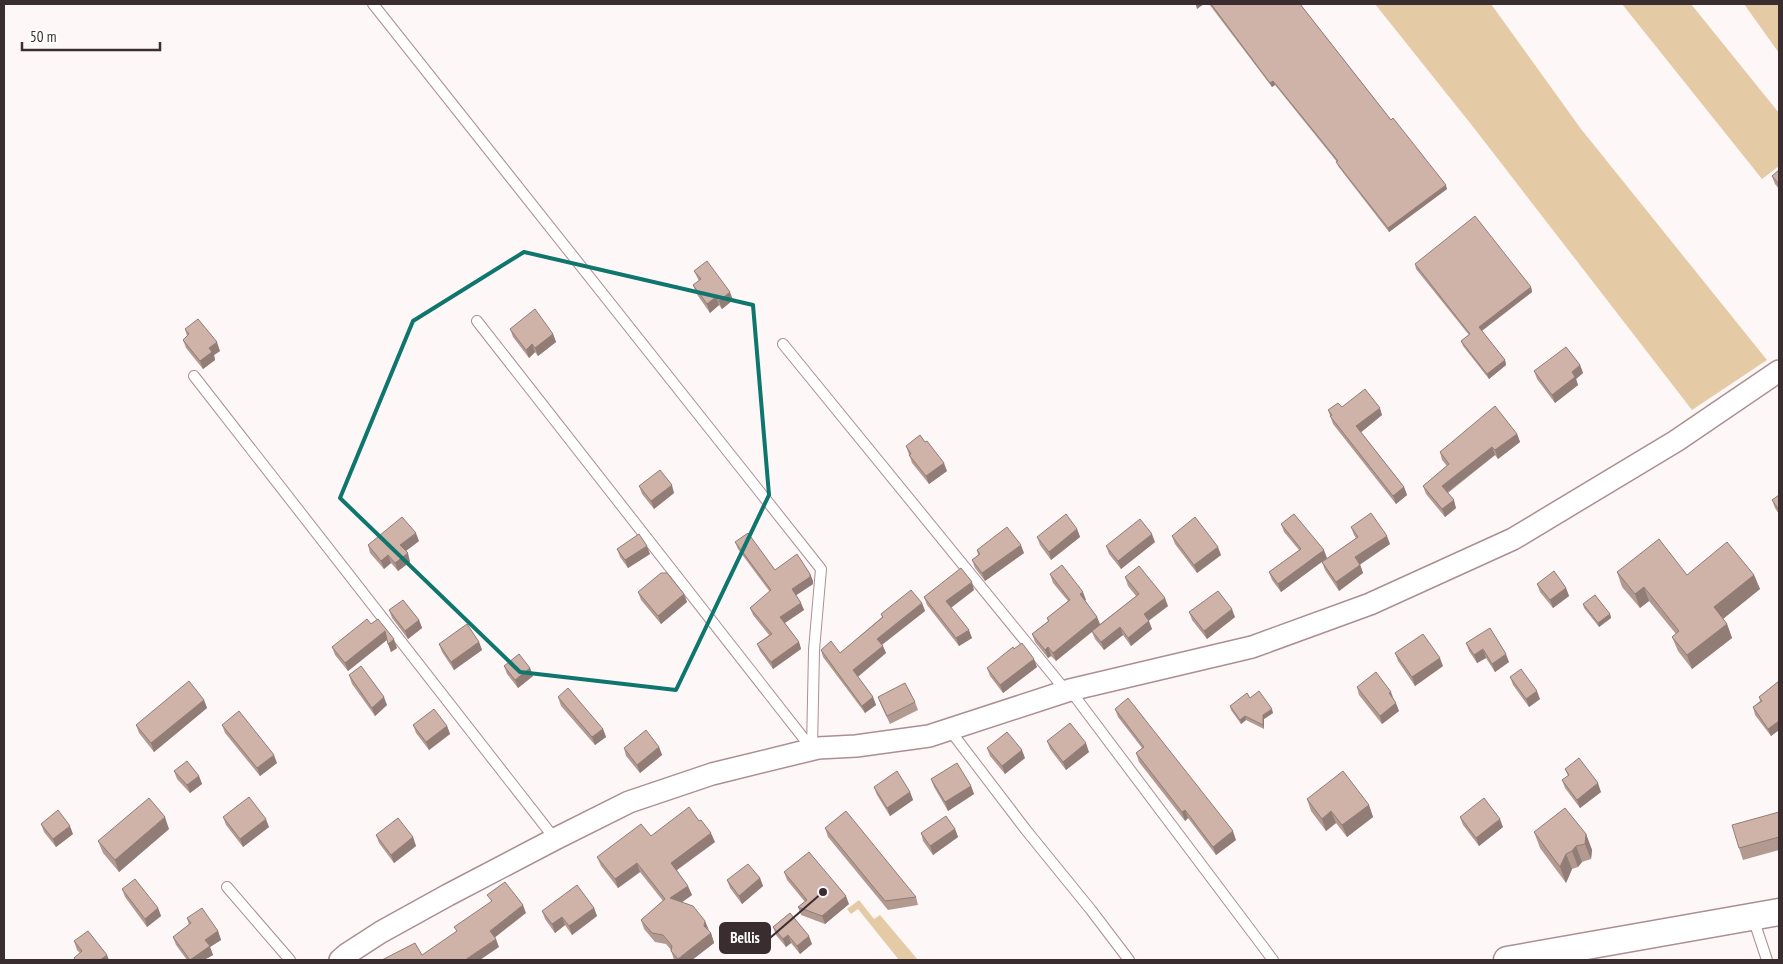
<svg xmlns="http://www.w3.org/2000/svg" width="1783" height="964" font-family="'PT Sans Narrow',sans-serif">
<rect width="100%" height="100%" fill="#fef7f8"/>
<path fill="#e4caa5" d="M1375,4H1491L1581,129L1767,360L1692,410L1474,128Z
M1622,4H1691L1779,113V166L1762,179Z
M1744,4H1779V53Z
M859,900L874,919L880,915L918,960H899L858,909L851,914L847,909Z"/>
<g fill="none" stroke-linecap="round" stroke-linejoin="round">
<defs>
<path id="service" d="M373,4L821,569L814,650L812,749
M477,321L812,749
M783,344L1066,691
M194,376L555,839
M1070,690L1273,960
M949,729L1026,830L1091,910L1129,960
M227,887L290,960
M1753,918L1767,960"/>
<path id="minor" d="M340,960L347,954L381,932L448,895L555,839L629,802L712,774L818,748L856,746L929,736L1070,690L1252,647L1370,604L1513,539L1676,441L1779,371"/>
<path id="tertiary" d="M1507,960L1779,912"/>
</defs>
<use href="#service" stroke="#ac8e93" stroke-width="12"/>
<use href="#minor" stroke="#ac8e93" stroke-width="24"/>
<use href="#tertiary" stroke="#ac8e93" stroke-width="29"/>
<use href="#service" stroke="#fff" stroke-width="10"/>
<use href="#minor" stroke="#fff" stroke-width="21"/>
<use href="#tertiary" stroke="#fff" stroke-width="26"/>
</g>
<path fill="#b29a91" d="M1209,4H1300L1391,120L1447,189L1389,232L1338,166L1337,162L1275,85L1272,87Z
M1779,170V189L1775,184L1772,176Z
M1415,264L1531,287L1532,292L1482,331L1505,360L1506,365L1489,379L1463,346L1461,341L1469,335L1416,269Z
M694,271L733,300L722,309L719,305L710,313L696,293L693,285L699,281Z
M185,329L220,351L214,355L215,360L203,369L186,348L183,340L187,336Z
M510,329L553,334L556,342L538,356L535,352L529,358L513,337Z
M1580,365L1583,373L1576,379L1578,385L1555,403L1537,379L1534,371Z
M1342,407L1382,415L1361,432L1404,487L1407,495L1396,504L1333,424L1328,410Z
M1517,434L1520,442L1498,459L1495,455L1448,493L1456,508L1445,517L1426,494L1423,486L1447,466L1442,460L1440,452Z
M906,446L947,471L929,484L912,463Z
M639,486L674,493L654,509L642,494Z
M1779,495V514L1775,508L1772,500Z
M1281,524L1327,558L1281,592L1272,580L1269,572L1299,550L1284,532Z
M1351,527L1390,544L1360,564L1363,573L1339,591L1325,570L1322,562L1356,538L1354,535Z
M1077,529L1080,537L1051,560L1040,545L1037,537Z
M1172,536L1221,555L1197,573L1175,544Z
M419,541L406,551L410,562L398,571L391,563L384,569L370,553L368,545Z
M735,542L775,570L810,574L813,581V584L796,595L804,610L785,623L799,642L801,649L773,669L760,651L757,644L769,635L753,615L750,608L770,592L738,549Z
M1155,542L1121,569L1109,554L1106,546Z
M617,549L650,554L628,568L620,557Z
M977,550L1024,553L985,581L975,568L972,560L978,555Z
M1617,572L1687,575H1754L1760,589L1723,619L1727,624L1732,638L1692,669L1678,651L1672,637L1676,634L1649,601L1640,608L1622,587Z
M1050,574L1086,600H1085L1097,617L1100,624L1136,596L1128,586L1125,577L1168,606L1148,621L1152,629L1131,646L1123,635L1104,650L1095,639L1092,632L1056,661L1051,656L1048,658L1035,642L1032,634L1048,621L1047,618L1068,601L1053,583Z
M1537,584L1566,588L1569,596L1553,608L1540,592Z
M974,590L951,608L972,638L959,646L927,605L924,597Z
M638,592L684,594L687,602L661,624L641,600Z
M922,603L925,611L882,645L886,653L858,677L873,697L876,705L865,713L823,657L821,650L840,653L882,617L881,614Z
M1583,604L1610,614L1611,618L1599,627L1584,608Z
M389,610L419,620L422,628L408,639L392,618Z
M1189,612L1235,617L1207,639L1192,620Z
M371,624L397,648L391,652L387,640L348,671L335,655L332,647Z
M479,642L482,650L454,670L442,652L439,644Z
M1466,643L1509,662L1495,672L1486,658L1477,663L1469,651Z
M1014,649L1037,667L1003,693L990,676L987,668Z
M1395,653L1443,666L1415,686L1398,661Z
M504,666L530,668L533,676L518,688L507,674Z
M349,675L387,705L375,716L352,684Z
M1510,677L1540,699L1529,707L1513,685Z
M1779,681V730L1771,736L1755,715L1753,707L1760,701L1759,697Z
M1357,687L1394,700L1399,711L1382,724L1359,695Z
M558,697L603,729L606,737L595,745L561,706Z
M878,697L915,702L918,710L890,724L881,705Z
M1250,698L1273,713L1264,719V729L1246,720L1241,724L1231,710L1230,706Z
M204,700L207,708L154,752L139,733L136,725Z
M1115,709L1236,840L1216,855L1188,818L1185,821L1139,762L1136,753L1142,748L1118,717Z
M222,725L277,763L260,776L225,733Z
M413,725L447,726L450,734L429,750L416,733Z
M1047,741L1089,752L1066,770L1050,749Z
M659,747L662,755L640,773L626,756L624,748Z
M987,748L1025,758L1005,774L990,756Z
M1565,769L1601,792L1580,808L1565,788L1562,780L1568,776Z
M174,771L199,776L202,784L190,793L177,779Z
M931,779L971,786L974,794L948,811L934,787Z
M874,787L910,792L913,800L890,816L877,795Z
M1307,799L1369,805L1373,817L1347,837L1336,823L1326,831L1311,811Z
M1779,812V850L1743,860L1739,848Z
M223,817L269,827L243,847L226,825Z
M1460,817L1503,827L1479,846L1463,825Z
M41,824L73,834L56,847L44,832Z
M825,828L916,897L918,905L888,910L828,837Z
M169,829L119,872L103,853L98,841Z
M955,829L958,837L933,855L923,841L921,833Z
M1534,832L1586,834L1592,850L1591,859L1582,862L1578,867L1572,869L1566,883L1540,848Z
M376,835L413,837L416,846L394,863L379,843Z
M651,836L715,842L677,870L692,895L682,902L711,933L714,943L692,960H674L671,950L666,944L655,942L644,929L641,920L663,901L640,872L618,888L601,866L597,857Z
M784,872L849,904L825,924L801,915L798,907L805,902L787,880Z
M760,878L763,886L742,904L730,888L727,880Z
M122,889L158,908L161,916L147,927L125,897Z
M594,908L597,916L572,935L565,925L555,933L545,919L542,911Z
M187,918L218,931L221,940L210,947L213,955L204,960H187L176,945L173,937L189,925Z
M773,927L812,944L800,954L791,943L786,947L776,935Z
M74,941L109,960H74V958L80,953L77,950Z"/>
<path fill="#917d76" d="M1198,4H1204L1197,9L1196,5Z
M1273,81L1275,85L1272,87L1270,83Z
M1446,185L1447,189L1389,232L1388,228Z
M1531,287L1532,292L1480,332L1479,327Z
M730,292L733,300L722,309L719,301Z
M716,297L719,305L710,313L707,304Z
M553,334L556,342L538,356L535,348Z
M217,342L220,351L214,355L215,360L203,369L200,361L209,348Z
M532,344L535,352L529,358L526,350Z
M1505,360L1506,365L1489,379L1487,374Z
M1580,365L1583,373L1576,379L1578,385L1555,403L1552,395L1572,372Z
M1380,408L1382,415L1359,434L1356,426Z
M1517,434L1520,442L1498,459L1495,450Z
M1492,447L1495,455L1445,494L1442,486Z
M944,463L947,471L929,484L926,476Z
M672,485L674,493L654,509L651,501Z
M1404,487L1407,495L1396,504L1393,496Z
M1454,500L1456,508L1445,517L1442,509Z
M1077,529L1080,537L1051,560L1049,552Z
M416,533L419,541L403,553L400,545Z
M1152,534L1155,542L1121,569L1118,561Z
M1387,536L1390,544L1358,566L1355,557Z
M1021,545L1024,553L985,581L982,573Z
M647,546L650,554L628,568L625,560Z
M1218,547L1221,555L1197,573L1194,565Z
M1324,550L1327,558L1281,592L1278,584Z
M408,553L410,562L398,571L395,563Z
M388,555L391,563L384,569L381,561Z
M1360,565L1363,573L1339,591L1336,582Z
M810,574L813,581V584L795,596L792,589Z
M1754,575L1760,589L1719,622L1714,607Z
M972,582L974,590L949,609L946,601Z
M1644,587L1649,601L1640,608L1635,594Z
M1566,588L1569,596L1553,608L1550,600Z
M1083,592L1086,600L1083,602L1080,594Z
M684,594L687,602L661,624L658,616Z
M1165,598L1168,606L1147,622L1144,614Z
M801,603L804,610L783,624L780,617Z
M922,603L925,611L880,646L877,639Z
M1232,609L1235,617L1207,639L1204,631Z
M1610,614L1611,618L1599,627L1598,623Z
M1097,617L1100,625L1056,661L1053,653Z
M419,620L422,628L408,639L405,631Z
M1149,621L1152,629L1131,646L1128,638Z
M1727,624L1732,638L1692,669L1687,655Z
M1120,627L1123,635L1104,650L1101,642Z
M969,630L972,638L959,646L956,638Z
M385,631L388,639L348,671L345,663Z
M394,639L397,648L391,652L388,644Z
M479,642L482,650L454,670L451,662Z
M799,642L801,649L773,669L771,662Z
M883,646L886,653L856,678L853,670Z
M1048,647L1051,656L1048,658L1045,650Z
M1483,649L1486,658L1477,663L1474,655Z
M1506,654L1509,662L1495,672L1492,664Z
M1440,658L1443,666L1415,686L1412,677Z
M1034,659L1037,667L1003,693L1000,685Z
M530,668L533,676L518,688L515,680Z
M1537,691L1540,699L1529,707L1526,699Z
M1391,692L1394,700L1389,693Z
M384,697L387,705L375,716L372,708Z
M873,697L876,705L865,713L862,706Z
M204,700L207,708L154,752L151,743Z
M1396,703L1399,711L1382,724L1380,716Z
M1272,709L1273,713L1264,719V729L1263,725V715Z
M1245,716L1246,720L1241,724L1240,720Z
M1779,721V730L1771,736L1768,729Z
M447,726L450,734L429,750L426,742Z
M603,729L606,737L595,745L592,737Z
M1086,743L1089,752L1066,770L1063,762Z
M659,747L662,755L640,773L637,765Z
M1022,750L1025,758L1005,774L1002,766Z
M274,755L277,763L260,776L257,768Z
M199,776L202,784L190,793L187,785Z
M1598,783L1601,792L1580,808L1577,800Z
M971,786L974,794L948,811L945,802Z
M910,792L913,800L890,816L887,808Z
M1369,805L1373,817L1347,837L1342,825Z
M1185,810L1188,818L1185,821L1182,812Z
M1331,811L1336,823L1326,831L1322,819Z
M165,817L169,829L119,872L115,860Z
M266,819L269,827L243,847L240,839Z
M1500,819L1503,827L1479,846L1476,838Z
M70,826L73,834L56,847L53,839Z
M955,829L958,837L933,855L930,846Z
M1233,831L1236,840L1216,855L1213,847Z
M711,833L715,842L674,872L671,863Z
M1586,834L1592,850L1591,859L1585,844Z
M413,837L416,846L394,863L391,855Z
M1576,846L1582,862L1578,867L1572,851Z
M1566,854L1572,869L1566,883L1560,867Z
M637,863L640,872L618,888L615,879Z
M760,878L763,886L742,904L739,896Z
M688,886L692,895L674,908L670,898Z
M846,896L849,904L825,924L822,916Z
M523,905L526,913L493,939L490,931Z
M158,908L161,916L147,927L145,919Z
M594,908L597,916L572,935L569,926Z
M562,917L565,925L555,933L552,924Z
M705,921L709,930L704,926Z
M218,931L221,940L210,947L213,955L204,960H190L205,940Z
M711,933L714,943L692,960H678V959Z
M788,935L791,943L786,947L783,939Z
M809,936L812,944L800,954L797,946Z
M496,939L499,947L480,960H465Z
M107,955L109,960H100Z"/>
<path fill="#cfb3a9" stroke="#917d76" d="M1211,4H1300L1391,120L1393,118L1446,185L1388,228L1336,162L1338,161L1273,81L1270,83Z
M1779,170V184L1772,176Z
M1475,216L1531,287L1479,327L1505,360L1487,374L1461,341L1470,334L1415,264Z
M707,261L730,292L719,301L716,297L707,304L693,285L701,279L694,271Z
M535,309L553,334L535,348L532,344L526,350L510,329Z
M198,319L217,342L209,348L212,352L200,361L183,340L189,334L185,329Z
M1566,347L1580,365L1572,372L1575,377L1552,395L1534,371Z
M1365,389L1380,408L1356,426L1404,487L1393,496L1330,416L1332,415L1328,410L1338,403L1342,407Z
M1495,406L1517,434L1495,450L1492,447L1442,486L1454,500L1442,509L1423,486L1449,464L1440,452Z
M920,435L925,442L927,441L944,463L926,476L909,455L911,454L906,446Z
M660,470L672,485L651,501L639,486Z
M1779,495V510L1772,500Z
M1371,513L1387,536L1355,557L1360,565L1336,582L1322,562L1358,537L1351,527Z
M1066,514L1077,529L1049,552L1037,537Z
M1294,514L1324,550L1278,584L1269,572L1301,549L1281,524Z
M402,517L416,533L400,545L408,553L395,563L388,555L381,561L368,545Z
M1195,517L1218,547L1194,565L1172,536Z
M1140,519L1152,534L1118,561L1106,546Z
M1007,527L1021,545L982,573L972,560L980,554L977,550Z
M748,533L775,570L797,554L810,574V577L792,589L801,603L780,617L799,642L771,662L757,644L772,634L750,608L771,590L735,542Z
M639,534L647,546L625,560L617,549Z
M1659,539L1687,575L1727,542L1754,575L1714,607L1727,624L1687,655L1672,637L1679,631L1644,587L1635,594L1617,572Z
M1062,565L1083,592L1080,594L1097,617L1053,653L1048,647L1045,650L1032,634L1049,621L1047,618L1070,600L1050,574Z
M1139,566L1165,598L1144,614L1149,621L1128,638L1120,627L1101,642L1092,631L1139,594L1125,577Z
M961,568L972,582L946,601L969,630L956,638L924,597Z
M1554,571L1566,588L1550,600L1537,584Z
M661,573H667L684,594L658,616L638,592Z
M911,590L922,603L877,639L883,646L853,670L873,697L862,706L821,650L831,641L840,653L883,617L881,614Z
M1218,591L1232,609L1204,631L1189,612Z
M1595,595L1610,614L1598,623L1583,604Z
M403,600L419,620L405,631L389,610Z
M367,619L371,624L378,619L394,639L388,644L385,631L345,663L332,647Z
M467,624L479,642L451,662L439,644Z
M1490,628L1506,654L1492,664L1483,649L1474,655L1466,643Z
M1423,634L1440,658L1412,677L1395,653Z
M1022,643L1034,659L1000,685L987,668L1013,647L1014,649Z
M519,654L530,668L515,680L504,666Z
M361,666L384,697L372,708L349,675Z
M1521,669L1537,691L1526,699L1510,677Z
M1376,672L1391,692L1389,693L1396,703L1380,716L1357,687Z
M189,681L204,700L151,743L136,725Z
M1779,681V721L1768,729L1753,707L1762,701L1759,697Z
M905,683L915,702L887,716L878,697Z
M568,688L603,729L592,737L558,697Z
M1259,691L1272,709L1263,715V725L1245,716L1240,720L1230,706L1247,693L1250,698Z
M1128,698L1233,831L1213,847L1185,810L1182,812L1136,753L1144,747L1115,709Z
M434,709L447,726L426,742L413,725Z
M239,711L274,755L257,768L222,725Z
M1070,723L1086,743L1063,762L1047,741Z
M646,730L659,747L637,765L624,748Z
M1007,732L1022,750L1002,766L987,748Z
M1579,758L1598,783L1577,800L1562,780L1569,775L1565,769Z
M187,761L199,776L187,785L174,771Z
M957,763L971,786L945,802L931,779Z
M897,771L910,792L887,808L874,787Z
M1343,771L1369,805L1342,825L1331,811L1322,819L1307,799Z
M249,797L266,819L240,839L223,817Z
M149,798L165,817L115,860L98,841Z
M1484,798L1500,819L1476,838L1460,817Z
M689,807L699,821L701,820L711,833L671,863L688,886L670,898L693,906L705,921L704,926L711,933L678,959L671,951L672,946L663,935L652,933L641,920L665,899L637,863L615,879L597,857L641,824L651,836Z
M1565,808L1586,834L1585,844L1576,846L1572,851L1566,854L1560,867L1534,832Z
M58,810L70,826L53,839L41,824Z
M846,811L916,897L885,901L825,828Z
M1779,812V837L1739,848L1732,825Z
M946,816L955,829L930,846L921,833Z
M398,818L413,837L391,855L376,835Z
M809,852L846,896L822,916L798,907L807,900L784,872Z
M748,864L760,878L739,896L727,880Z
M135,879L158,908L145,919L122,889Z
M505,882L523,905L490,931L496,939L465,960H382L415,943L422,955L457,931L454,927L492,901L487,895Z
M577,885L594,908L569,926L562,917L552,924L542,911Z
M202,908L218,931L205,940L210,946L190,960L173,937L191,923L187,918Z
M790,913L809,936L797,946L788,935L783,939L773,927Z
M88,931L107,955L100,960H75L74,958L82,951L74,941Z"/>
<path fill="none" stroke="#0f766e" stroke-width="4" stroke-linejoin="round" d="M524,252L753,305L769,495L676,690L520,672L340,498L413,321Z"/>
<path fill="none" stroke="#392d2f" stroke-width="2" d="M823 892L770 938"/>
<circle fill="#392d2f" stroke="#fff" stroke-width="2" cx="823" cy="892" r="5"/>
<rect fill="#392d2f" stroke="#392d2f" stroke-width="2" x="720" y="923" width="50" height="30" rx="5"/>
<g font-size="15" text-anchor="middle" font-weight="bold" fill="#fff">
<text x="745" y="943">Bellis</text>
</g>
<rect width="1783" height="964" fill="none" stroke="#392d2f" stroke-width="10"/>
<path d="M22 42v8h138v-8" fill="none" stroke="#392d2f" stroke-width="2.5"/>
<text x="30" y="42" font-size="15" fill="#392d2f" stroke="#ffffff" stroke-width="4" paint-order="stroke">50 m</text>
</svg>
